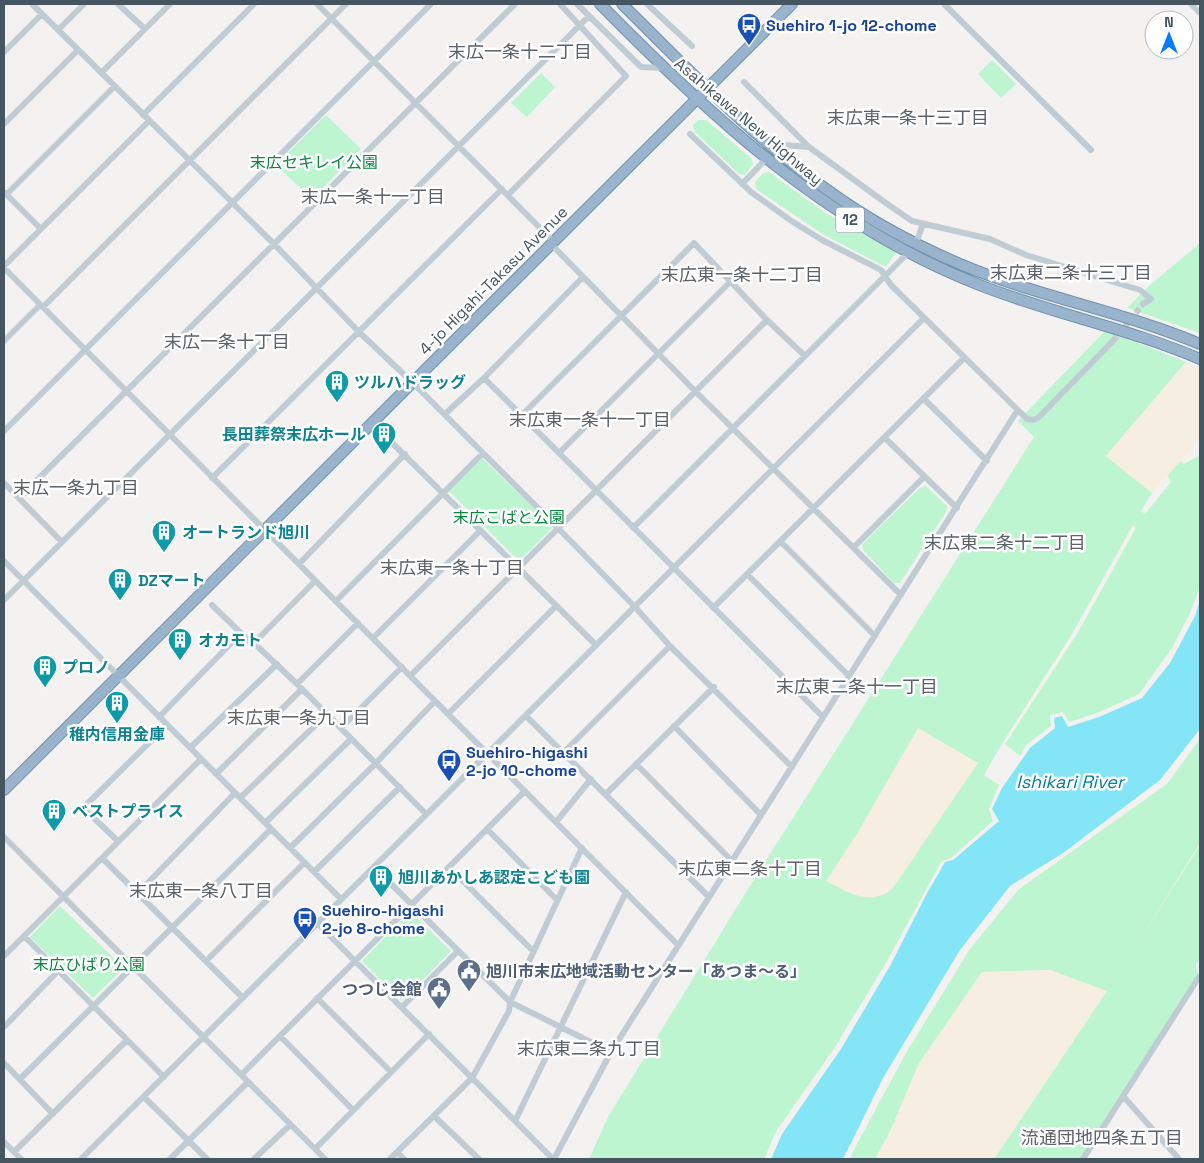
<svg xmlns="http://www.w3.org/2000/svg" width="1204" height="1163" font-family="'Space Grotesk','Noto Sans JP',sans-serif">
<rect width="100%" height="100%" fill="#f4f1f1"/>
<path fill="#bcf5cf" d="M992,60L1016,84L1001,98L978,74Z
M541,73L555,87L527,117L511,103Z
M326,115L361,149L312,199L276,165Z
M698,120H706L751,158L753,164L745,175L739,174L694,131L693,125Z
M769,172L827,214L896,252L886,267L824,235L756,189L755,182L763,173Z
M1200,243V333L1127,308L1150,285Z
M1106,330L1186,362L1106,456L1152,493L1141,511L1145,514L1171,482L1166,472L1177,458L1184,464L1200,455V587L1190,613L1172,648L1139,694L1097,713L1069,722L1063,712L1050,715L1051,726L1026,745L1020,756L1005,744L1077,634L1136,528L1133,525L1072,634L1003,742L984,775L999,785L989,809L993,821L952,857L941,862L887,961L835,1047L777,1130L764,1159H589L608,1117L748,889L1034,437L1018,421Z
M482,458L553,527L519,561L449,491Z
M926,486L947,506L946,512L900,583H894L863,550L862,544L921,487Z
M1200,739V843L1136,946L1200,845V958L1196,965L1199,977L1083,1159H994L1106,992L1050,970L982,972L875,1159H849L906,1053L970,949L1019,889L1167,784Z
M60,906L124,968L93,998L30,937Z
M410,911L451,951L402,1001L362,961Z"/>
<path fill="#f6eee1" d="M1186,362L1200,368V439L1152,493L1106,456Z
M918,728L978,763L893,888C871,908 848,892 826,881L858,832Z
M1050,970L1107,991L994,1159H875L890,1131L919,1063L982,972Z"/>
<path fill="#84e5f7" d="M1200,600V729L1160,780L1063,853L1010,886L960,950L883,1078L843,1159H771L782,1134L841,1049L890,966L925,897L945,862L953,860L999,821L992,809L1002,788L1030,748L1055,728L1054,718L1062,716L1068,727L1099,717L1142,698L1170,663L1195,616Z"/>
<g fill="none" stroke-linecap="round" stroke-linejoin="round">
<path stroke="#c8cacd" stroke-width="6" stroke-dasharray="6 3" stroke-linecap="butt" d="M1113,341L1143,304"/>
<defs>
<path id="trunk" d="M600,4C713,119 830,227 982,286C1054,314 1130,329 1200,359
M622,4C687,68 751,136 826,189C867,219 913,244 960,264C1038,297 1122,311 1200,344
M4,790L792,4"/>
</defs>
<use href="#trunk" stroke="#6f92b1" stroke-width="12"/>
<path stroke="#c0ccd4" stroke-width="6" d="M32,4L274,244L359,332L413,383L558,528L634,606L670,646L792,767
M118,4L145,29
M317,4L554,242
M577,4L641,67L663,68
M647,4L692,46
M944,4L1091,150
M1191,4L1200,13
M58,30L84,4
M4,52L42,14
M101,73L170,4
M744,82L809,147L883,201L912,221L990,239L1026,255L1140,290L1151,299L1143,304
M143,115L254,4
M4,124L78,50
M690,134L751,192L790,220L822,240L881,270L891,285L1027,419L1033,420L1038,418L1113,341
M770,144L809,147
M742,184L766,159
M5,193L41,229
M7,194L115,86
M508,195L626,76L560,4
M916,243L923,224
M551,244L695,391L901,595
M4,266L149,121
M4,268L678,945
M43,307L346,4
M4,341L40,305
M484,378L823,717
M924,399L987,461
M445,414L484,378L583,277
M521,416L694,243L767,320L805,356
M372,423L596,645
M4,431L431,4
M885,438L957,508
M559,453L730,282
M212,478L502,189
M4,483L62,542
M19,498L515,4
M633,528L908,253
M780,541L875,636
M854,547L924,477
M4,561L341,899
M299,564L405,454
M747,574L849,676
M4,600L589,16
M336,601L483,453
M212,605L250,642L254,643L297,684L426,814
M713,608L964,358
M373,638L480,531
M254,643L315,581
M410,676L767,320
M297,684L358,623
M448,714L556,606
M526,716L709,897
M159,717L241,633
M674,726L761,815
M341,728L402,667
M190,748L277,664
M564,752L670,646
M636,764L732,861
M216,774L302,689
M606,794L714,687
M240,798L327,714
M556,822L591,779
M265,823L351,739
M487,829L557,900
M4,837L325,1159
M118,841L83,808L167,725
M290,848L376,763L435,701
M102,858L243,998
M374,867L510,1002L611,1052
M449,867L533,951
M314,872L400,787
M138,893L235,793
M317,923L553,1159
M24,936L164,1077
M4,956L201,759
M206,961L304,863
M317,998L391,1072
M402,1007L458,951
M4,1027L58,971
M280,1036L353,1110
M4,1063L53,1114
M241,1075L525,791
M20,1079L271,829
M1123,1096L1179,1159
M144,1097L207,1159
M434,1116L479,1159
M515,1121L626,892
M4,1142L21,1159
M315,1149L429,1034
M14,1152L127,1040
M397,1152L404,1159
M81,1159L924,318
M170,1159L248,1082
M254,1159L290,1125
M390,1159L472,1078L509,1011L510,1002L582,848
M554,1159L611,1052L1017,411
M1083,1159L1199,977L1200,979"/>
<use href="#trunk" stroke="#99b4cc" stroke-width="10"/>
</g>
<defs>
<symbol id="bus-pin" viewBox="-11 -11 22 30"><path d="M0 17L-7.5 6A9.5 9.5 0 1 1 7.5 6Z" fill="#1a4fb4" stroke="#fff"/><path d="M-5-6H5V4H4V6H2V4H-2V6H-4V4H-5ZM-3.5-4V0h7V-4ZM-3.5 1.2v1.5H-2V1.2ZM2 1.2v1.5H3.5V1.2Z" fill="#fff"/></symbol>
<symbol id="building-pin" viewBox="-11 -11 22 30"><path d="M0 17L-7.5 6A9.5 9.5 0 1 1 7.5 6Z" fill="#0f9aa8" stroke="#fff"/><path d="M-4-6H4V6H1V3H-1V6H-4ZM-2.5-4.3h1.7v1.8h-1.7ZM.8-4.3h1.7v1.8H.8ZM-2.5-1h1.7V.8h-1.7ZM.8-1h1.7V.8H.8Z" fill="#fff"/></symbol>
<symbol id="civic-pin" viewBox="-11 -11 22 30"><path d="M0 17L-7.5 6A9.5 9.5 0 1 1 7.5 6Z" fill="#5c6f8a" stroke="#fff"/><path d="M-.6-6.5H3V-4.5H.6V-3L4-1V1h2V6H-6V1h2V-1L-.6-3ZM-1.2 2.5V6h2.4V2.5Z" fill="#fff"/></symbol>
</defs>
<g fill-rule="evenodd">
<use href="#bus-pin" x="735" y="11" width="28" height="38"/>
<use href="#building-pin" x="323" y="368" width="28" height="38"/>
<use href="#building-pin" x="370" y="420" width="28" height="38"/>
<use href="#building-pin" x="150" y="518" width="28" height="38"/>
<use href="#building-pin" x="106" y="566" width="28" height="38"/>
<use href="#building-pin" x="166" y="626" width="28" height="38"/>
<use href="#building-pin" x="31" y="653" width="28" height="38"/>
<use href="#building-pin" x="103" y="689" width="28" height="38"/>
<use href="#bus-pin" x="435" y="747" width="28" height="38"/>
<use href="#building-pin" x="40" y="797" width="28" height="38"/>
<use href="#building-pin" x="367" y="863" width="28" height="38"/>
<use href="#bus-pin" x="291" y="905" width="28" height="38"/>
<use href="#civic-pin" x="455" y="957" width="28" height="38"/>
<use href="#civic-pin" x="425" y="975" width="28" height="38"/>
</g>
<g text-anchor="middle" stroke-width="5" stroke-linejoin="round" paint-order="stroke">
<rect fill="#fff" stroke="#7e8990" stroke-width="1" x="836" y="207.5" width="28" height="25" rx="4"/>
<g font-size="15" font-weight="bold" fill="#465661">
<text x="850" y="225">12</text>
</g>
<g font-size="16" font-weight="bold" fill="#164399" stroke="#fff" text-anchor="start">
<text x="766" y="31">Suehiro 1-jo 12-chome</text>
<text x="466" y="758">Suehiro-higashi<tspan x="466" dy="18">2-jo 10-chome</tspan></text>
<text x="322" y="916">Suehiro-higashi<tspan x="322" dy="18">2-jo 8-chome</tspan></text>
</g>
<g font-size="16" fill="#465661" stroke="#fff">
<text transform="translate(749 121) rotate(40)" y="6">Asahikawa New Highway</text>
<text transform="translate(493 280) rotate(-45)" y="6">4-jo Higahi-Takasu Avenue</text>
</g>
<g font-size="16" fill="#0c8742" stroke="#fff">
<text x="314" y="168">末広セキレイ公園</text>
<text x="509" y="523">末広こばと公園</text>
<text x="89" y="970">末広ひばり公園</text>
</g>
<g font-size="16" font-weight="bold" fill="#0d838f" stroke="#fff" text-anchor="start">
<text x="354" y="388">ツルハドラッグ</text>
<text x="366" y="440" text-anchor="end">長田葬祭末広ホール</text>
<text x="182" y="538">オートランド旭川</text>
<text x="138" y="586">DZマート</text>
<text x="198" y="646">オカモト</text>
<text x="62" y="673">プロノ</text>
<text x="117" y="740" text-anchor="middle">稚内信用金庫</text>
<text x="72" y="817">ベストプライス</text>
<text x="398" y="883">旭川あかしあ認定こども園</text>
</g>
<g font-size="16" font-weight="bold" fill="#4e5e75" stroke="#fff" text-anchor="start">
<text x="486" y="977">旭川市末広地域活動センター「あつま〜る」</text>
<text x="422" y="995" text-anchor="end">つつじ会館</text>
</g>
<g font-size="18" fill="#5c6267" stroke="#fff">
<text x="520" y="58">末広一条十二丁目</text>
<text x="908" y="124">末広東一条十三丁目</text>
<text x="373" y="203">末広一条十一丁目</text>
<text x="1071" y="279">末広東二条十三丁目</text>
<text x="742" y="281">末広東一条十二丁目</text>
<text x="227" y="348">末広一条十丁目</text>
<text x="590" y="426">末広東一条十一丁目</text>
<text x="76" y="494">末広一条九丁目</text>
<text x="1005" y="549">末広東二条十二丁目</text>
<text x="452" y="574">末広東一条十丁目</text>
<text x="857" y="693">末広東二条十一丁目</text>
<text x="299" y="724">末広東一条九丁目</text>
<text x="750" y="875">末広東二条十丁目</text>
<text x="201" y="897">末広東一条八丁目</text>
<text x="589" y="1055">末広東二条九丁目</text>
<text x="1102" y="1144">流通団地四条五丁目</text>
</g>
<g font-size="18" font-style="italic" fill="#038298" stroke="#fff">
<text x="1070" y="788">Ishikari River</text>
</g>
</g>
<rect width="1204" height="1163" fill="none" stroke="#465661" stroke-width="10"/>
<g transform="translate(1169 35)"><circle r="24" fill="#ffffff" stroke="#b5bbc0"/>
<path d="M0-4L9 19L0 12L-9 19Z" fill="#047dfb"/>
<text y="-8" font-size="14" font-weight="bold" text-anchor="middle" fill="#465661">N</text>
</g>
</svg>
